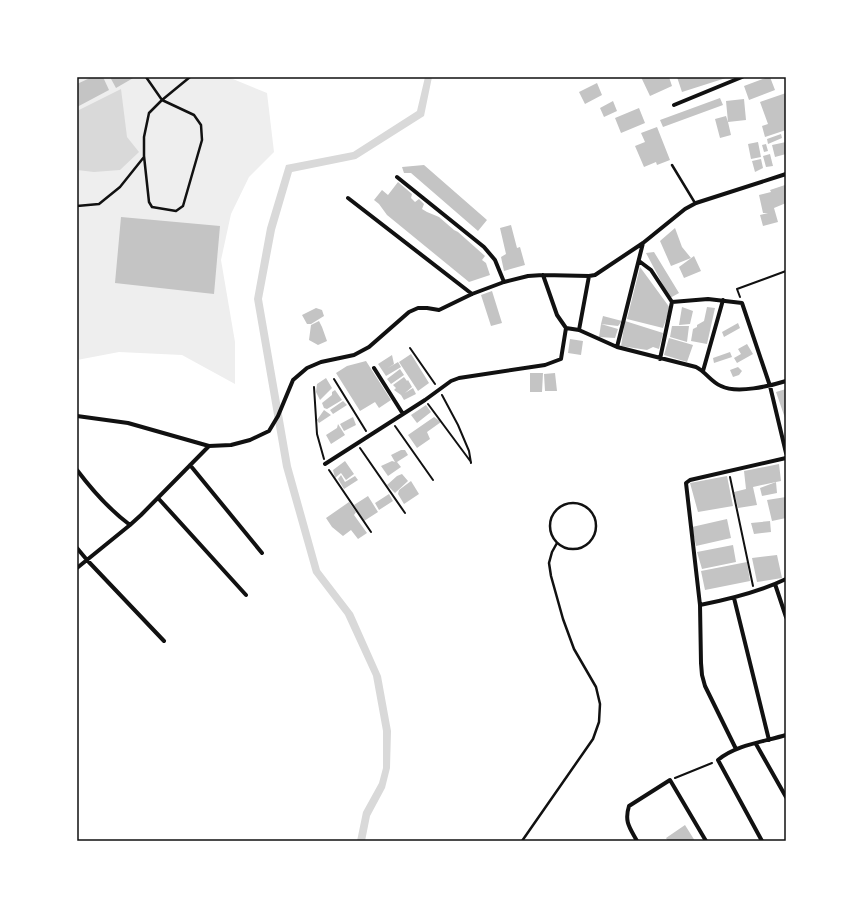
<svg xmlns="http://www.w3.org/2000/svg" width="863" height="918" font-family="Roboto,sans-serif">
<rect width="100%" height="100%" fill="#fff"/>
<path fill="#eee" d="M77,77H228L267,93L274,152L249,177L231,214L221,260L235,342V384L182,355L119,352L77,360Z"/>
<path fill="#d9d9d9" d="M425,77H432L424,116L356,159L292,172L275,230L262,299L291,466L320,570L353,613L381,676L391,731L390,768L385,788L370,816L365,841H357L363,812L379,783L383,768V731L373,676L345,615L313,573L283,467L254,299L267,228L286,165L353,152L417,111Z
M121,89L127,137L139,152L120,170L94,172L77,170V111Z"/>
<path fill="#c4c4c4" d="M92,77H103L109,90L77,107V84Z
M110,77H135L116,88Z
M641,77H669L672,86L650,96Z
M677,77H729L682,92Z
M768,77H770L775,90L749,100L744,86Z
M597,83L602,95L585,104L579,92Z
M786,93V130L765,137L762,126L768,124L760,102Z
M720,98L723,105L663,127L660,120Z
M744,99L746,120L728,122L731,135L720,138L715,119L726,116L728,122L726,101Z
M613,101L617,111L604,117L600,108Z
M639,108L645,123L621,133L615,118Z
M657,127L670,160L657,165L656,162L644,167L635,146L645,142L641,133Z
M781,134L782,138L768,144L767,139Z
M758,142L761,157L751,159L748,144Z
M786,142V154L775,157L772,145Z
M766,144L768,151L764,152L762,145Z
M770,154L773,166L766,167L763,156Z
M761,159L763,168L755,172L752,161Z
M424,165L487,220L478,231L411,173H404L402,167Z
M398,182L412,194L411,198L415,202L419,199L424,204L422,209L427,212L439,217L454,230L458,232L485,256L482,260L486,263L490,275L469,282L387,215L379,204L374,200L382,190L388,195Z
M785,185L786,188V203L774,208L778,222L763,226L760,215L768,213H763L759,195L771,192L770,190Z
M121,217L220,226L214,294L115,283Z
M511,225L517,248L520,247L525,265L504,271L501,257L506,254L500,228Z
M675,228L682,247L691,258L671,266L660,241Z
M654,252L679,293L670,298L646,253Z
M694,256L701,271L684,278L679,267Z
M640,267L670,308L663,328L627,319Z
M492,291L502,323L491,326L481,295Z
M682,307L693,311L690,324L679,325Z
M707,307L715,308L707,344L691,341L693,329L697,327V325L704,321Z
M316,308L322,310L324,316L311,324H307L302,315Z
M603,316L622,321L618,326L601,324L618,329L615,338L599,337L601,324Z
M319,321L322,327L327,341L318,345L309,340L311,325Z
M625,321L663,333L659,349L653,347L647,350L621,346Z
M738,323L740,328L724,337L722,332Z
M672,326H689L687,342L670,337Z
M669,338L693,345L687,362L664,355Z
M570,339L583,341L581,355L568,353Z
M747,344L753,354L737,363L734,358L741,354L738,349Z
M730,352L732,357L714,363L713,358Z
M411,354L429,383L418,391L399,362Z
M392,355L394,364L388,368L398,362L401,367L386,376L378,364Z
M366,361L391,400L379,408L375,402L360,411L336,373L347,366Z
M738,367L742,371L739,375L733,377L730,370Z
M400,369L404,375L391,384L387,379Z
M530,373H543L542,392H530Z
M555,373L557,391H545L544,374Z
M404,377L407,381L408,380L412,387L405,393L413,388L416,394L404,400L401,395L394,390L396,388L393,385Z
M326,378L332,388L320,400L316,392L317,384Z
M786,389V421L776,392Z
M335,390L342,400L327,409L324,408L322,403L332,395V392Z
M343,401L347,405L333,414L330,410Z
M426,405L431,412L417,423L411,415Z
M324,410L331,415L319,423L317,420Z
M353,417L356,425L344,431L340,424Z
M434,417L441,422L427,432L430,439L417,448L408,435Z
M338,424L345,435L331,444L326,435L337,428Z
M401,450H405L408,455L397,462L401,467L388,476L381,466L392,461L395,462L391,455Z
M345,461L354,474L346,480L341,473L335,478L333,470Z
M779,464L781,481L776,482L777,493L762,496L760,488L776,482L753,487L757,505L738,508L734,492L746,489L744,471Z
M402,474L408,481L395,493L387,485L397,476Z
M341,475L345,482L355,476L358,480L344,489L338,479Z
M727,476L733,506L698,512L690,483Z
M411,481L419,494L404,504L398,494L399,490Z
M389,494L393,501L379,510L375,503Z
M368,496L378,512L364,521L354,505Z
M786,497V518L772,521L767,500Z
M349,502L356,512L354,515L367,533L358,539L351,530L343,536L332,527L326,518Z
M727,519L731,538L696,546L692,527Z
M770,521L771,532L754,534L751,523Z
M733,545L736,562L702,569L697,552Z
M777,555L782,578L757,582L752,558Z
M747,562L750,581L705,590L701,571Z
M685,825L695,841H668L666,838Z"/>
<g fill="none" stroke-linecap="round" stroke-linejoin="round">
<path stroke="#111" stroke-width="2" d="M740,297L737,289L786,271
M410,348L435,384
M334,379L366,431
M314,387L317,434L324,459
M442,395L458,425L469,451L471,463
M428,404L471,462
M395,426L433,480
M360,448L405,513
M329,470L371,532
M730,477L753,586
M675,778L712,763"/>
<path stroke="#111" stroke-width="2.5" d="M146,77L162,100L194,115L201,125L202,140L183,206L176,211L152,207L149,202L144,156V137L149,113L162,100L190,77
M672,165L695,203
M77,206L99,204L120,187L144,157
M550 526a23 23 0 1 1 46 0a23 23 0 1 1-46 0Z
M522,841L593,739L599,722L600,704L596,687L574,649L563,619L551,576L549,563L552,552L557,543"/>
<path stroke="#111" stroke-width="4" d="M674,105L742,77
M397,177L484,247L495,260L504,282
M348,198L472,294
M639,261L651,270L672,302L660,359
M672,302L708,299L742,303L770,386L786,453
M566,328L579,330L617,347L696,367C706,372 711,382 721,386C737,394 770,386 786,381
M579,330L589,276
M617,347L643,243
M374,368L403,414
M703,371L723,300
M77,416L128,423L209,446L231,445L250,440L269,431L278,416L293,380L307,368L321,362L354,355L369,347L409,312L418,308H427L439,310L472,294L504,282L528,276L543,275L589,276L595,275L643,243L685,209L696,203L786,174
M325,464L425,400L451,381L459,378L545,365L561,359L566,328L557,315L543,275
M190,465L262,553
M77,470C92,490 110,510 130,525L141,515L209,446
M158,498L246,595
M77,548L87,560L164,641
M77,568L130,525
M775,584L786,617
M734,598L769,740
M700,605C730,599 759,592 786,579
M756,744L786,797
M736,749L705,686L702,675L701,663L700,605L686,483L690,480L786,458
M637,841C630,828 624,822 629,806L670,780L706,841
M762,841L718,760C736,745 763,742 786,735"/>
</g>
<rect width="863" height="918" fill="none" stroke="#ffffff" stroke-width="156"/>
<rect x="78" y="78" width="707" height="762" fill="none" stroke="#111" stroke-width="1.5"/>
</svg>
